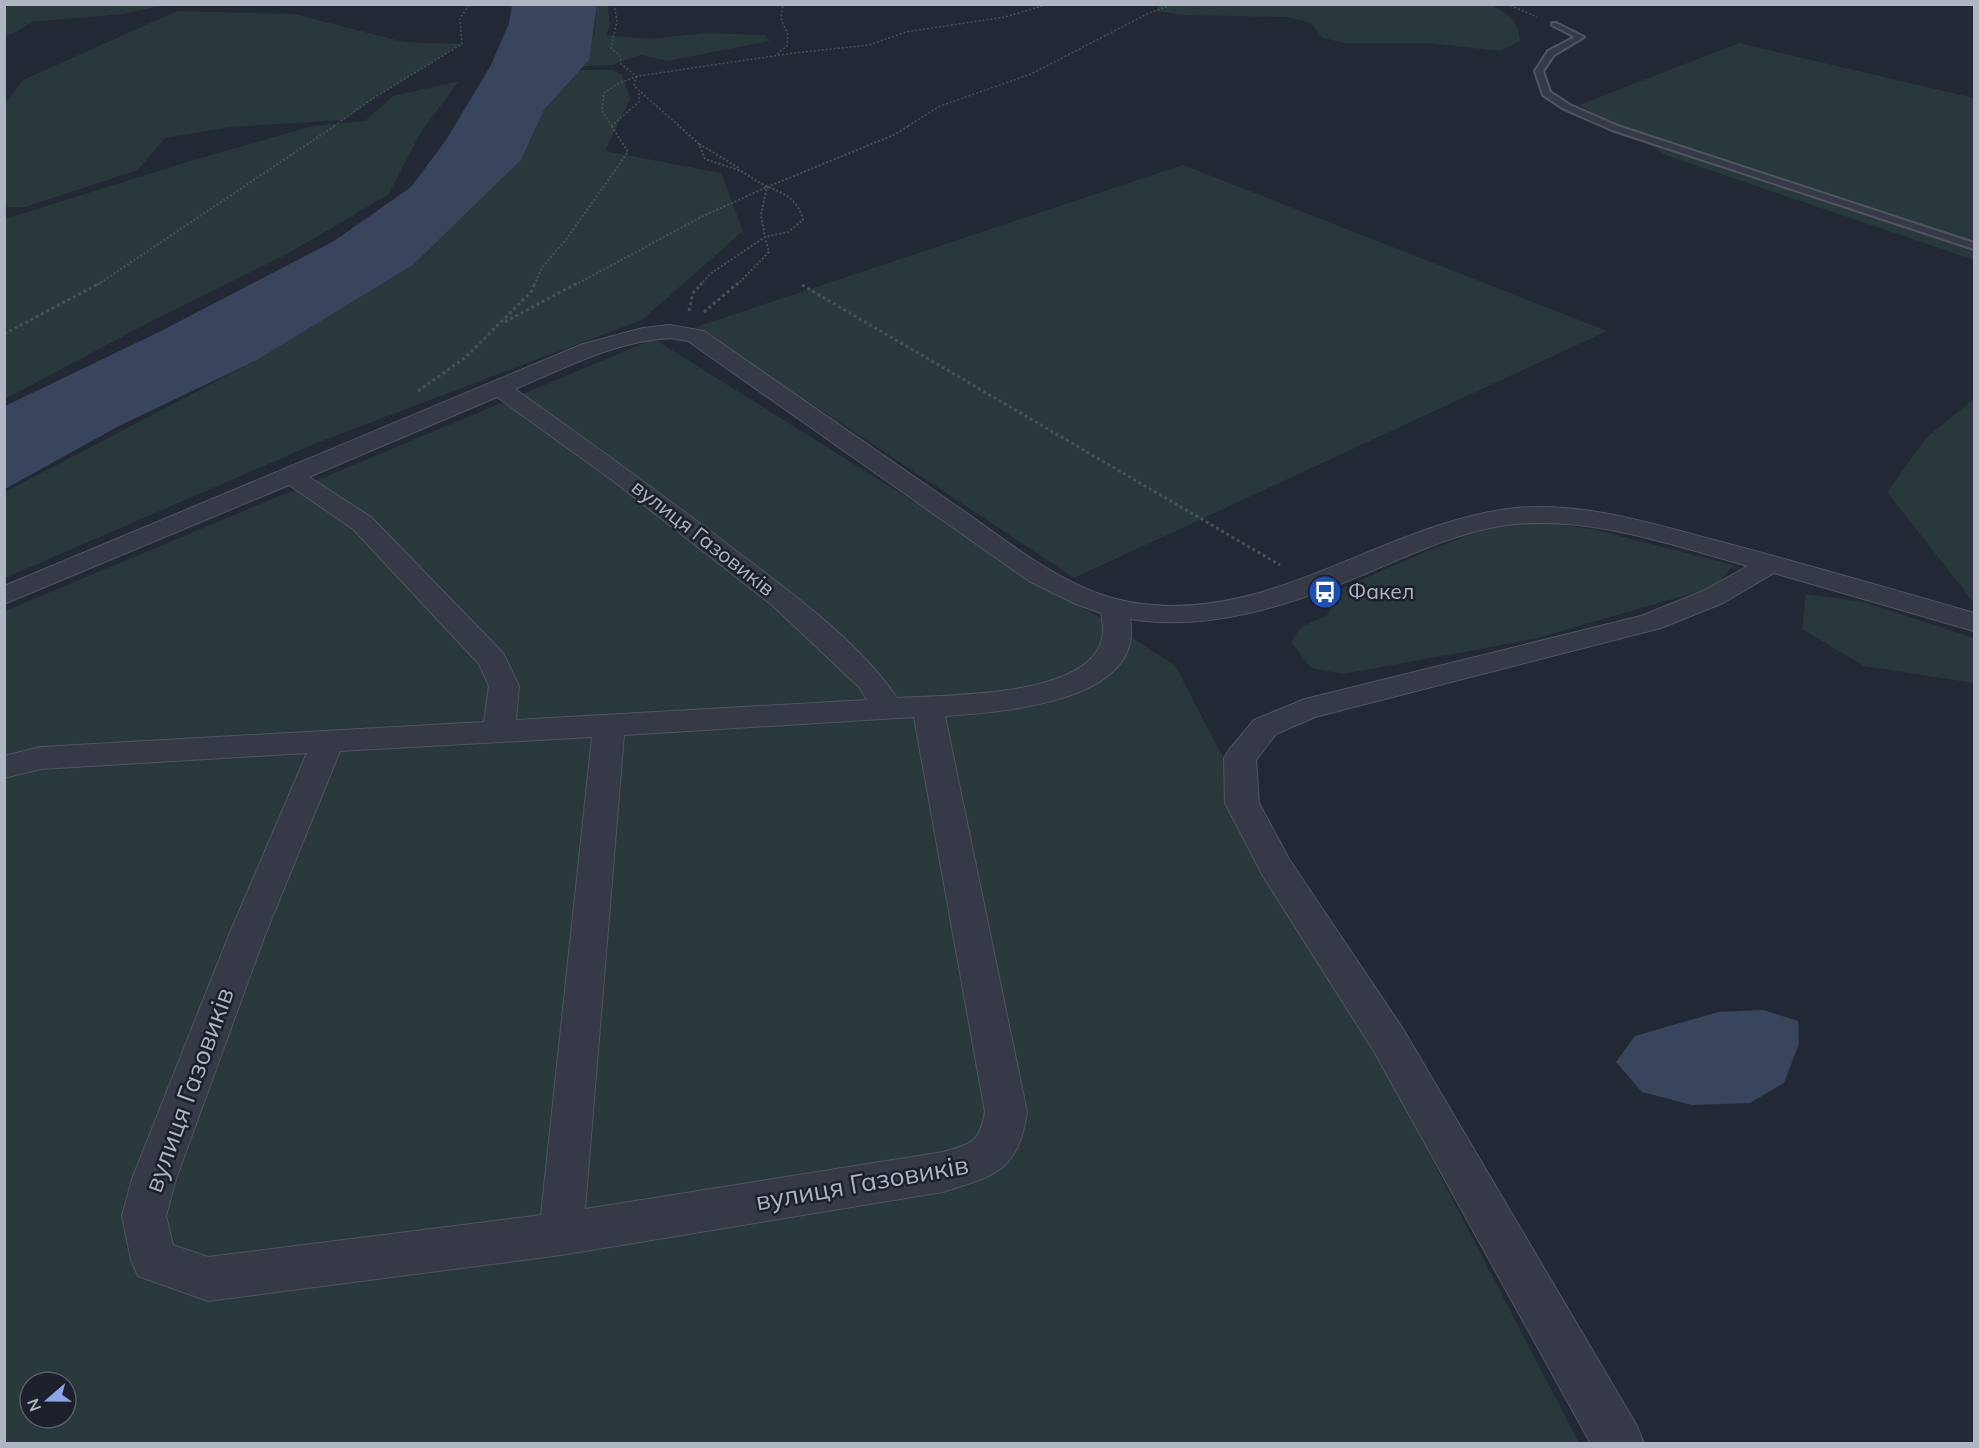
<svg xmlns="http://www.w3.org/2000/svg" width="1979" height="1448" font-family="Mulish,sans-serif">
<rect width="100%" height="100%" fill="#232835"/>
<path fill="#28383b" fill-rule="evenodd" d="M1160,4L1491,5C1509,15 1518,18 1520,41L1500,51L1428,43H1345L1323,38L1311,23L1286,17L1180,15L1157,11Z
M4,5L5,4L164,5L123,14L32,22L12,34L5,36Z
M597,5H608L610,26L606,35L649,39L706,33L764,35L770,41L667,61L641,55L611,65L584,66L595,30Z
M177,11L294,14L404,42L462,44L372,99L344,120L231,127L165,138L138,170L25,207H5V104L23,80Z
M1739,43L1974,98V260L1668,156L1579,105Z
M580,70H612L622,75L630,99L605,151L721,173L743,231L642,320L319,442L5,578V492L257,360L413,265L521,160L544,110Z
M459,81L421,132L388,195L287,254L148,323L5,399V219L187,162L312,126L365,121L393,96Z
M1183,165L1607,331L1074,578L696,327Z
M654,339L1175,665L1579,1443L5,1444V611ZM30,1382H66V1418H30Z
M1974,399V603L1887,492L1926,438Z
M1546,523L1592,529L1734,565L1714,587L1534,639L1343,674L1311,668L1291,642L1300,628L1327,615L1343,588L1427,551L1495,525Z
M1806,594L1863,602L1974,638V683L1864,666L1802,629Z"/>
<path fill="#39445d" d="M512,5H597L589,60L544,110L521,160L413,265L257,360L119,426L5,489V406L161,331L334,241L411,187L446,140L491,65L509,23Z
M1763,1010L1798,1021L1799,1044L1784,1083L1750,1103L1692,1105L1642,1092L1616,1062L1635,1036L1718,1012Z"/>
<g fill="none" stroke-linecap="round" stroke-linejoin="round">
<defs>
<path id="lane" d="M1552,23H1556L1584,37L1554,55L1543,71L1550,92L1570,105L1618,126L1974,243V249L1612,130L1564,109L1543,95L1535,71L1548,51L1575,37L1552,25Z"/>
<path id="street" d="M670,325L704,331C787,389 871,447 955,505C1003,538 1059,585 1116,599C1259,635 1380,522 1516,508C1583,502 1651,523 1714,540C1801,563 1888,588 1974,613V631L1774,573L1723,603L1661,628L1315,717L1276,734L1256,760L1259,803L1289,859L1403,1029L1637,1426L1644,1444H1591L1375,1053L1263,876L1225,803L1224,758L1229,750L1254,720L1305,699L1641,616L1703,591L1748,566C1669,544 1583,513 1500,526C1454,534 1410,555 1367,573C1293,604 1212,632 1130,619C1146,703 999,712 945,716L1027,1112C1018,1171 995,1176 943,1192L561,1255L208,1301L138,1276L131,1260L122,1216L132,1179L229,935L307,753L41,769L4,778V756L41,747L484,722L489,686L479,664L353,529L289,485L4,604V586L583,344L643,328ZM670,338L688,341L1029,581L1076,604L1101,613C1103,625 1105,637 1098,649C1072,697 946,695 897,698C861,644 792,593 740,554C666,497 591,443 515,389C565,368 615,341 670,338ZM497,397L612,480L772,605L859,687L867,700L516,720L519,686L503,653L371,517L309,477ZM914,717L985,1112C980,1142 971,1144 943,1152L585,1209L624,735ZM592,737L541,1215L208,1257L173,1245L166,1216L176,1179L265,935L340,751Z"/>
</defs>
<use href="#lane" stroke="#505561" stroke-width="4"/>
<use href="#street" stroke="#505561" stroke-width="2"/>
<path stroke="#465358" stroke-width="1.5" stroke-dasharray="2 2" stroke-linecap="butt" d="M614,4L617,21L611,48L620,56L621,64L636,76L634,86L679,126
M1507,4L1537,17
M777,54L787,46L788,35L781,19L783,4
M334,126L372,99L462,44L460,18L470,4
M611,126L639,102V91
M612,126L602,111L604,93L617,84L638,76L794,53L869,45L906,32L1005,17L1049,4
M908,126L940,106L1031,74L1149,13L1174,4"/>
<path stroke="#465358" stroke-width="2" stroke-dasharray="2 2" stroke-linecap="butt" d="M699,144L739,168
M767,187L896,134L910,125
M97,285L336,125
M534,285L543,266L565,241L628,152L611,125
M575,285L701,217L767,187L741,171L705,159L699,144L678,125
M700,285L710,274L765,237L761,215L767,187
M737,285L769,252L765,237L788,232L803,220C799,201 785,193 768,187"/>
<path stroke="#465358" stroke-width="3" stroke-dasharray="3 3" stroke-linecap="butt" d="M802,285L1280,565
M689,311L693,293L702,283
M704,312L738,283
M505,322L577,283
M4,334L100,283
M418,391L466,357L531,292L535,283"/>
<use href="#lane" fill="#363a46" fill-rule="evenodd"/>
<use href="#street" fill="#363a46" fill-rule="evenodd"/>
</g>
<defs>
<symbol id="bus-disc" viewBox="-11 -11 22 22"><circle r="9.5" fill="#1a4fb4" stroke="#1b202b"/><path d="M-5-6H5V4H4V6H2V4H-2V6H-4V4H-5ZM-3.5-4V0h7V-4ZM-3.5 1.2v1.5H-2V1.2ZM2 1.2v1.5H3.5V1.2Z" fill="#fff"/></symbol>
</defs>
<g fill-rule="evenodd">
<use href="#bus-disc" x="1306" y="573" width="38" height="38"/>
</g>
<g text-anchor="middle" stroke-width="5" stroke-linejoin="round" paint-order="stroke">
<g font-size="21" fill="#b0b5c3" stroke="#1b202b">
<text transform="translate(703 538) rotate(38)" y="7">вулиця Газовиків</text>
</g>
<g font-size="21" fill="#b0b5c3" stroke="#1b202b" text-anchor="start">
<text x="1348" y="599">Факел</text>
</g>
<g font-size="26" fill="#b0b5c3" stroke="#1b202b">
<text transform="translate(189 1090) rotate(-70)" y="9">вулиця Газовиків</text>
<text transform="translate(862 1183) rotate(-10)" y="9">вулиця Газовиків</text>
</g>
</g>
<rect width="1979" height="1448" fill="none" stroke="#b0b5c3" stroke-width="12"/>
<g transform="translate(48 1400) rotate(250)"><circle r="28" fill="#1b202b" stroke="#575c68" stroke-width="1.5"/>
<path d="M0-4.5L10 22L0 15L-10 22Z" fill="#8ca5ec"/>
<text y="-9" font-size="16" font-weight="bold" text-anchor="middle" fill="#b0b5c3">N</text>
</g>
</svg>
